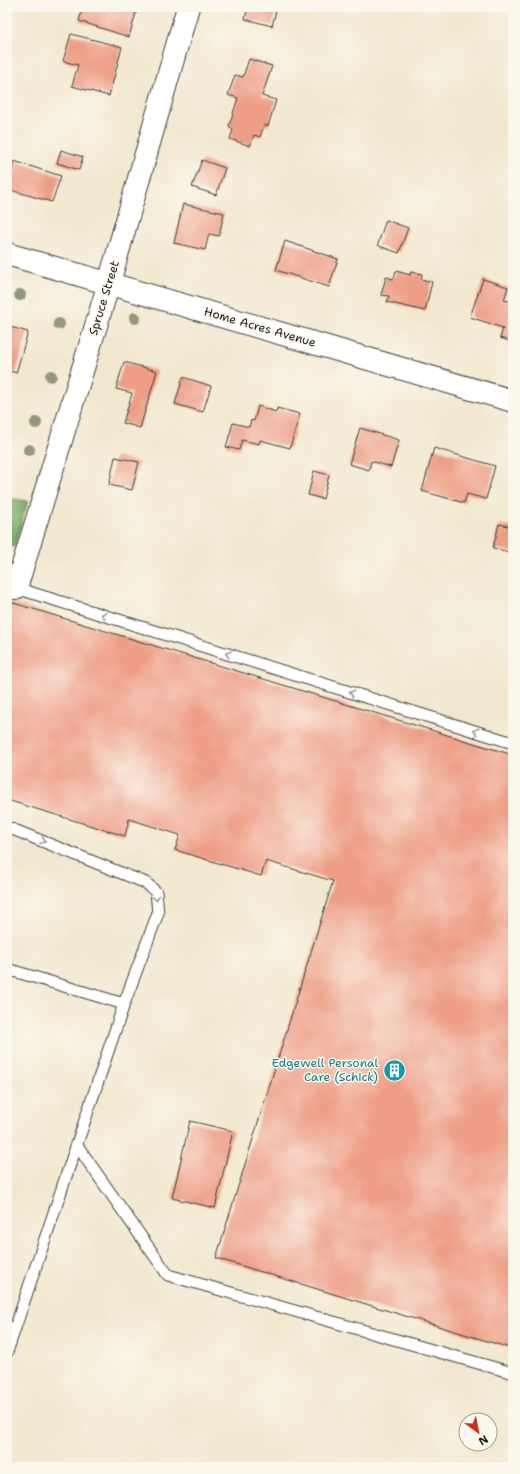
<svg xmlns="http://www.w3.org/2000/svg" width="520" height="1474" font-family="'Shantell Sans',sans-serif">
<rect width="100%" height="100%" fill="#fbf7ec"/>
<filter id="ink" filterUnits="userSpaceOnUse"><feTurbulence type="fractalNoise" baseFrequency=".025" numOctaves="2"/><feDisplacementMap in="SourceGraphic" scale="8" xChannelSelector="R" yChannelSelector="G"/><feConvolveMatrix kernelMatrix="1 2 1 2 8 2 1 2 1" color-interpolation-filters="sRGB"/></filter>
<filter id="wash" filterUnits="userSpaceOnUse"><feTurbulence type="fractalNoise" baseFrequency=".012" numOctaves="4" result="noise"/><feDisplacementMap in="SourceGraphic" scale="16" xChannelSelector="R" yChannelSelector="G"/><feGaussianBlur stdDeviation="0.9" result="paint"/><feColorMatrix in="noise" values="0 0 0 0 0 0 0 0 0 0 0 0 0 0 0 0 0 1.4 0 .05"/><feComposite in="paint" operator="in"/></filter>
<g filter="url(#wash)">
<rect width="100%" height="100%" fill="#f2e8cf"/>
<path fill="#7aac67" stroke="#4b6442" d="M7,498L28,501L14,547L7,544Z"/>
<g id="blocks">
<path fill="#ee9e86" d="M83,7H116L136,13L129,37L79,21Z
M248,7H277L272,26L245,19Z
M71,34L122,47L109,96L72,86L78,65L63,61Z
M249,59L272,66L262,96L276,100L268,126L264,125L260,137L254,135L250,146L230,139L233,130L229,126L238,98L228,95L235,75L243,77Z
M61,150L83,157L79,170L57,163Z
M202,160L225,168L216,195L192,187Z
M14,161L61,176L52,202L7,189V184Z
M183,204L224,213L219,236L209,234L205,250L174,243Z
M386,220L408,228L399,253L379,246L378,244Z
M285,241L338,259L329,287L276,270Z
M396,271L410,275L411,272L422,274L421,279L432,282L425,311L387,302L389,296L381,295L386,277L394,279Z
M483,279L508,287L504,300L513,302V342L500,338L503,328L470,317Z
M7,326L28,332L16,373L7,370Z
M124,362L157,371L140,428L123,423L132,393L116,389Z
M183,377L211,386L203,412L175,404Z
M258,406L276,412L277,408L300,414L290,448L260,440L259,444L242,440L239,450L226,447L233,423L249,427L251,420L254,421Z
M360,428L399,440L391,467L371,461L369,470L349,464Z
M434,448L495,466L486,499L467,494L464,503L422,491Z
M115,457L139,462L132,490L109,485Z
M314,471L329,475L323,499L308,495Z
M499,524L513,527V553L493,548Z
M7,601L513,755V1349L216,1258L333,881L266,861L261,876L175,850L180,835L129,819L125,836L7,800Z
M190,1121L233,1131L215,1208L172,1198Z"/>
</g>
</g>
<g filter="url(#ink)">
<use href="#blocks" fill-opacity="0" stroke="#3c3b37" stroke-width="1"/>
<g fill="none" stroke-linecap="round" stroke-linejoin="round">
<defs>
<path id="service" d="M13,587L513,743
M7,827L146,883L156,892L158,913L124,1004L7,1352
M7,969L124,1004
M76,1144L168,1275L513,1373"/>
<path id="minor" d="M7,254L513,401
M16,588L109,283L188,7"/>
</defs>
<use href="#service" stroke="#3c3b37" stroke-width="13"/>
<use href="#minor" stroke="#3c3b37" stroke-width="24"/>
<use href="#service" stroke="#fff" stroke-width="11"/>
<use href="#minor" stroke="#fff" stroke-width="22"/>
</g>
<g fill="#94997e">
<circle cx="20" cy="295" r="6"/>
<circle cx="135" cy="318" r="6"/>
<circle cx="59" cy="324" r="6"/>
<circle cx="51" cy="376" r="6"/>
<circle cx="36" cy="423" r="6"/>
<circle cx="29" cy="450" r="6"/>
</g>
<defs><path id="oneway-chevron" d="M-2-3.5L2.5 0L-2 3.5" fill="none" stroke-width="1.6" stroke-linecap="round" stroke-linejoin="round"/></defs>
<g stroke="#999">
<use href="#oneway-chevron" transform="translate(104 615) rotate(-163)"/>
<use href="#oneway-chevron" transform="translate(228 654) rotate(-163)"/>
<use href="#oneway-chevron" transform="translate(352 693) rotate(-163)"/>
<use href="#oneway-chevron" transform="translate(476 731) rotate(-163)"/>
<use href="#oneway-chevron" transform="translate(43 841) rotate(22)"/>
<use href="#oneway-chevron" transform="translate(156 898) rotate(81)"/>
</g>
</g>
<defs>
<symbol id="building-disc" viewBox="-11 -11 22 22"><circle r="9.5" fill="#0f9aa8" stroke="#fbf7ec"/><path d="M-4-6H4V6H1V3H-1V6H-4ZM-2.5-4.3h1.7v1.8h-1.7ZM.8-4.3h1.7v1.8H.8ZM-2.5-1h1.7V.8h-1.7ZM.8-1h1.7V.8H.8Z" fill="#fff"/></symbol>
</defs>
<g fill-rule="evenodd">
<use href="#building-disc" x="382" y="1058" width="25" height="25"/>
</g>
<g text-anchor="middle" stroke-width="3" stroke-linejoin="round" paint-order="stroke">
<g font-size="12" fill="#1c1c1c" stroke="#fbf7ec">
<text transform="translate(104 298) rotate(-73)" y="4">Spruce Street</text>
<text transform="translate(260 327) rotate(16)" y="4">Home Acres Avenue</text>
</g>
<g font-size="12" fill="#0d838f" stroke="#fbf7ec" text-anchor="end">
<text x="378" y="1067">Edgewell Personal<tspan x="378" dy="14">Care (Schick)</tspan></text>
</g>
</g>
<rect width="520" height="1474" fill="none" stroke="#fbf7ec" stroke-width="24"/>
<g transform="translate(478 1432) rotate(148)"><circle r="19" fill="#fbf7ec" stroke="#a29f99"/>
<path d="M0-3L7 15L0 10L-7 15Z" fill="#c8321e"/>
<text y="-6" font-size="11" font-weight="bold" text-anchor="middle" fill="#1c1c1c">N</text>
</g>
</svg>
